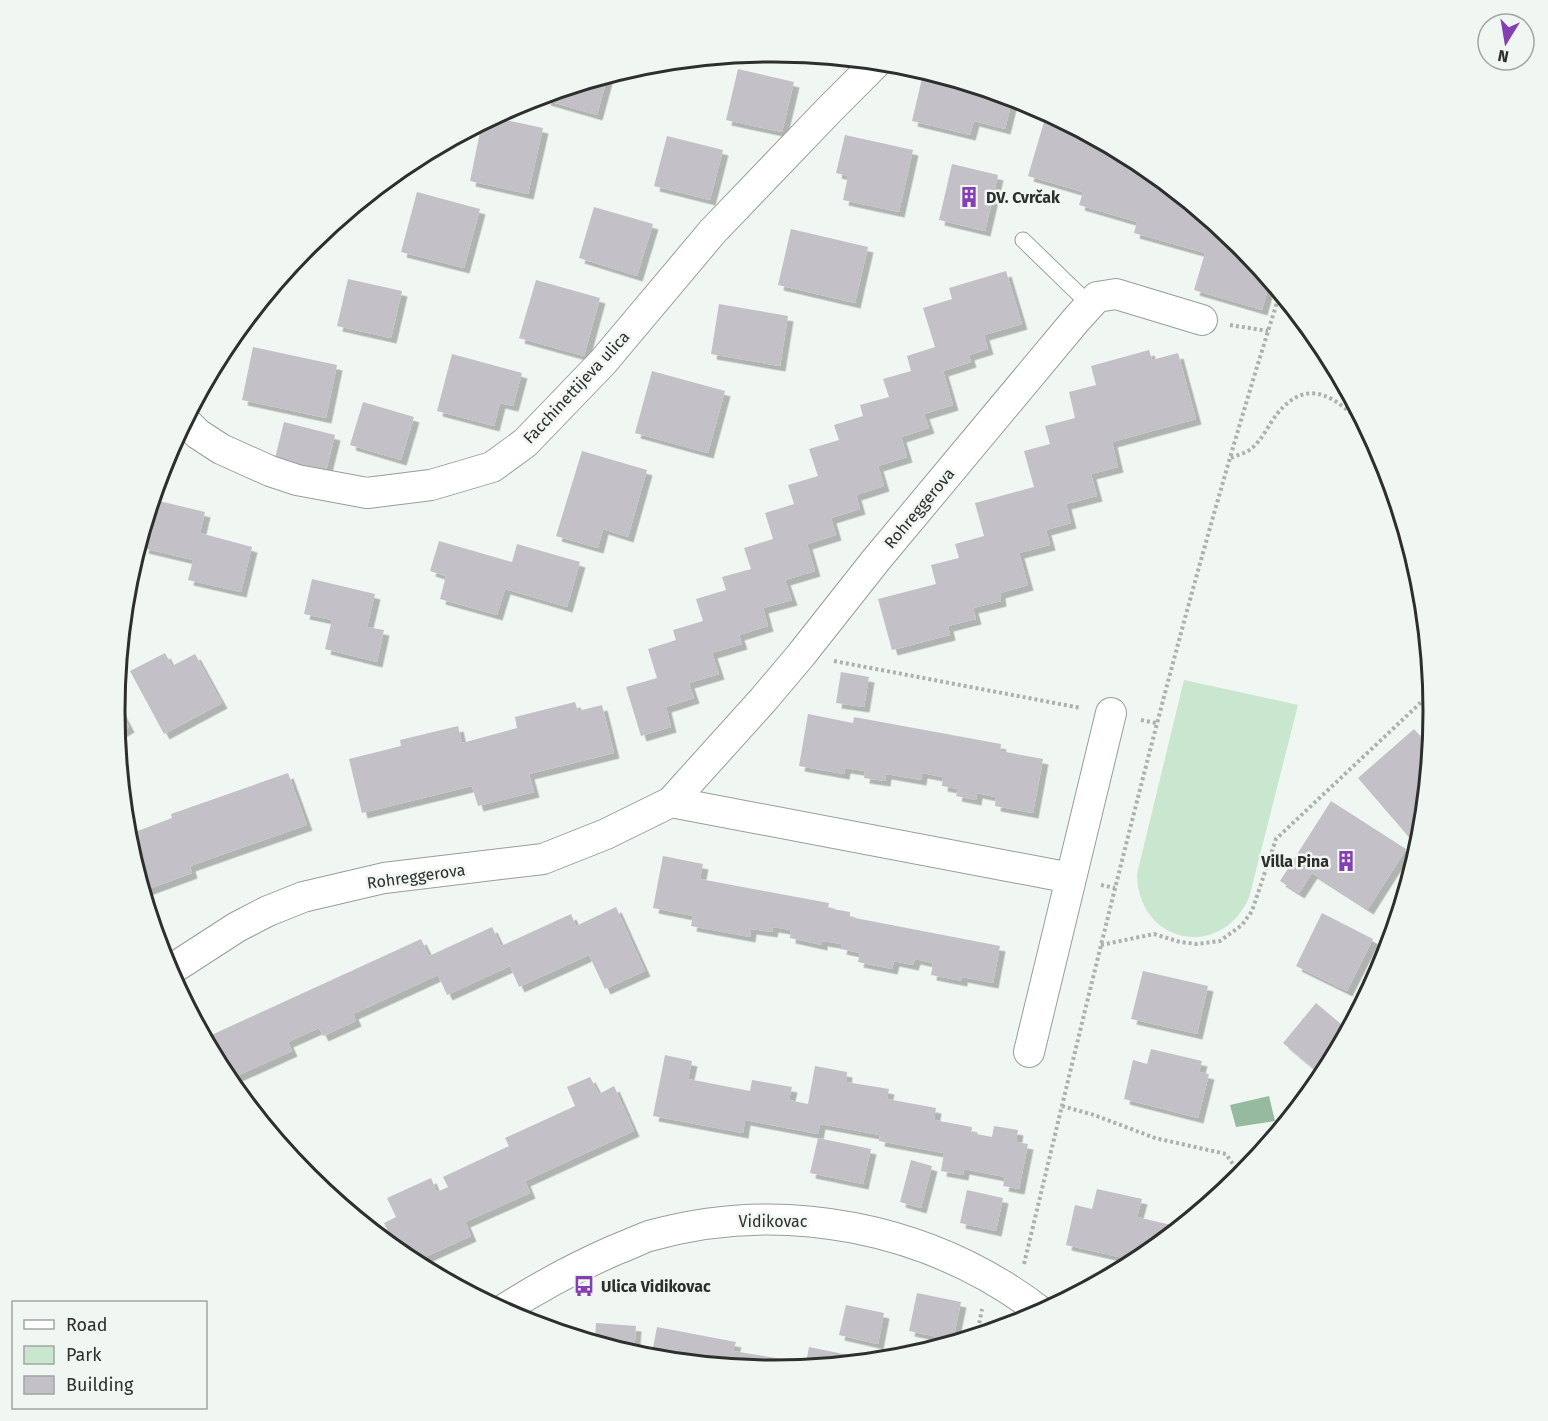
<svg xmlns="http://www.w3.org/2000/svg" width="1548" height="1421" font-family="'Fira Sans',sans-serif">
<defs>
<filter id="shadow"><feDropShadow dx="5.5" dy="5.5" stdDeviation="0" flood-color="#0004"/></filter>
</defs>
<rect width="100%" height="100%" fill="#f0f6f1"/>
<path fill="#c9e6ce" d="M1184,680L1298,705L1249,898C1220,961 1138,944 1137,874Z"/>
<path fill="#96ba9d" d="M1269,1096L1275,1121L1236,1127L1230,1105Z"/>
<path fill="#c4c0c7" filter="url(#shadow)" d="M738,69L794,82L782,132L726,120Z
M924,70L1013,97L1005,129L974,121L970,135L912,121Z
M608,75L597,115L545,100L547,94Z
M1047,112L1141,162L1241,244L1246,251L1242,264L1261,270L1270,281L1262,310L1194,290L1205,253L1134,233L1137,222L1079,205L1083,192L1028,176Z
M492,117L543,128L528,194L470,181L482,122Z
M845,135L913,150L899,212L843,200L848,176L836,173Z
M667,136L723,150L710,200L654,186Z
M952,164L998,175L985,231L939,220Z
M417,192L480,209L464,268L401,252Z
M594,207L653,224L637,276L579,258Z
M791,229L868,247L855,303L778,285Z
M1006,271L1022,324L984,335L988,349L969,355L971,362L943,371L953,405L924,414L929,428L901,437L907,457L878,466L884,486L856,495L860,509L831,518L836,535L807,544L815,571L785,580L792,600L763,608L768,626L739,635L742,644L712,653L719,674L689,683L694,698L666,707L671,727L641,736L626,687L657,678L648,649L676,640L673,630L703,621L696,599L726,590L722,577L751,569L744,548L773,539L765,513L794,504L788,485L818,476L809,449L839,440L834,425L863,416L860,405L889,397L883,379L911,371L907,356L935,347L923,308L952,299L949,288Z
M348,279L402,291L391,338L337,326Z
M536,280L600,298L584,356L519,338Z
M719,304L788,316L780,366L711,354Z
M253,347L337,365L326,418L242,400Z
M1149,350L1152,360L1178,353L1196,419L1112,442L1118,467L1091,474L1097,496L1066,504L1071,523L1046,530L1050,545L1019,553L1028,585L1000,593L1001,601L973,608L976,619L948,626L950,635L892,650L878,599L936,584L931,565L959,558L955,544L984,536L975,503L1034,487L1024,451L1050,444L1045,426L1075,418L1069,392L1096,385L1091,366Z
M452,354L522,373L513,406L500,403L494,426L437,411Z
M652,371L725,391L708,453L635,433Z
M363,402L414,417L401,460L350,445Z
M284,422L335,435L326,471L275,458Z
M582,451L647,470L628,537L603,529L598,548L556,536Z
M155,500L205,512L200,533L252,547L241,592L188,580L193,560L143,548Z
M439,541L512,562L517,544L580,562L567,607L505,589L497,615L440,599L446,576L430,571Z
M312,579L375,594L367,627L384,630L377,662L325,649L332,620L304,614Z
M165,653L172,666L195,654L222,703L164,734L130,671Z
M841,672L869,677L864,707L836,703Z
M115,700L129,727L117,734L115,710Z
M575,702L578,711L602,705L614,753L529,774L534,792L478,806L472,786L362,813L349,759L401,746L400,740L458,726L462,743L517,728L515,717Z
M808,714L853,723L854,717L1001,744L1000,751L1043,759L1033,813L995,806L996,797L977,793L976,800L956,796L958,789L942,786L943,777L922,773L921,780L886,774L885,781L864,778L865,771L845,768L844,774L799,766Z
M1414,729L1430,747L1421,836L1414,843L1358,778Z
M288,773L307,825L190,866L192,873L143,891L127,835L172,818L171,814Z
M1331,801L1406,849L1368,909L1312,873L1299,893L1280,881Z
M663,856L703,864L700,879L829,903L828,908L850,912V917L1000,946L993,983L962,977V981L931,975L933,963L915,959L913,965L894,961L892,969L858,962L860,953L841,949L842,944L822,941V945L790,938L791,930L773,927L772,932L751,929L750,937L691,926L693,916L653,908Z
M616,907L645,971L605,989L589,955L519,987L510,966L447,995L438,975L353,1014L356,1021L323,1036L319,1028L288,1042L292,1051L228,1080L205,1038L421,939L429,956L492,927L501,946L571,914L576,926Z
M1322,913L1373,939L1347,991L1296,966Z
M1143,971L1208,986L1197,1034L1131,1019Z
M1316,1003L1348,1030L1333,1058L1319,1073L1283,1043Z
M1151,1049L1202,1061L1199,1072L1209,1074L1198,1118L1124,1099L1133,1060L1147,1064Z
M665,1055L692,1061L688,1079L750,1091L752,1080L792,1087L789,1100L808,1104L815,1066L847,1072L846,1082L889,1089L887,1099L936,1108L934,1120L972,1127L971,1133L992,1137L994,1126L1018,1130L1016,1142L1028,1144L1019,1189L1003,1186L1005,1177L964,1169L963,1175L941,1171L944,1153L879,1141L880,1135L820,1124L818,1134L745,1120L743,1133L653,1116Z
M590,1077L599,1094L614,1086L634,1131L525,1181L530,1193L465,1222L471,1236L414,1262L382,1238L390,1235L384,1223L396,1217L387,1198L431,1178L437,1192L448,1187L443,1177L509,1146L505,1138L575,1106L567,1087Z
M818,1138L871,1149L863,1184L810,1173Z
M1264,1147L1254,1160L1251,1154Z
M911,1160L932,1166L921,1208L900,1202Z
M1097,1189L1142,1199L1137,1217L1180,1227L1140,1259L1126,1267L1128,1259L1066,1245L1075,1205L1092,1209Z
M967,1190L1003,1198L996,1231L960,1223Z
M917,1293L961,1302L953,1340L909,1331Z
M846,1305L884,1313L878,1344L839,1335Z
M596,1323L636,1326L634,1354L595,1342Z
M657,1327L736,1342L733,1351L806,1363L809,1347L873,1360L774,1370L651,1358Z
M897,1348L920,1352L895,1358Z"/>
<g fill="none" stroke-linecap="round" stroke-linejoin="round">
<defs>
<path id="service" d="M1023,240L1090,305"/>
<path id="minor" d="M185,421L198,434L221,449L270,471L297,480L367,493L431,485L492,467L525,443L603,362L713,231L830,109L878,61
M671,802L1071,878
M169,971L237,927L268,911L303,897L384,878L543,859L606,834L671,802L763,700L801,655L876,560L1076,320L1097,297L1116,294L1202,320
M1029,1052L1111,713
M503,1310C539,1287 576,1267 615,1250C626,1246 638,1240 649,1236C783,1198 931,1227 1041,1312"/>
</defs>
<use href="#service" stroke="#989d99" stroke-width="17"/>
<use href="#minor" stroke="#989d99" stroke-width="32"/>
<path stroke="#adb1ad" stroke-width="4" stroke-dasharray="3 3" stroke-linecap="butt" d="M1230,325L1268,331
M1231,458C1237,455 1247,453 1252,448C1262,440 1269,424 1277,414C1310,373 1339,401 1367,428
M834,661L1081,708
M1141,720L1156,723
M1101,885L1115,888
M1101,945L1154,934L1180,942L1197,944L1220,941L1242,925L1252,911L1276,839L1432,692
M1062,1106L1094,1115L1155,1138L1226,1154L1241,1176
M1024,1264C1102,939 1179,612 1280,293
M977,1335L982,1309"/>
<use href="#service" stroke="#fff" stroke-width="15"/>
<use href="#minor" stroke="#fff" stroke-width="30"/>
</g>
<defs>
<symbol id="building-bare" viewBox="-9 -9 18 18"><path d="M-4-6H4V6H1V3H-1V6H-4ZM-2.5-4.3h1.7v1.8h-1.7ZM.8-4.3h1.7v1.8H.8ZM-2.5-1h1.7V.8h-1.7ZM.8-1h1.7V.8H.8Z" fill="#843fb3" stroke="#f0f6f1" stroke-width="2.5" paint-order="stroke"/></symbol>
<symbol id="bus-bare" viewBox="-9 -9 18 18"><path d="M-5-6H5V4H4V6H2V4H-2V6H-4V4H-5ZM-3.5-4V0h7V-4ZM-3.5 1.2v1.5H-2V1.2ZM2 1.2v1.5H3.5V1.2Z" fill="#843fb3" stroke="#f0f6f1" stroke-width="2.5" paint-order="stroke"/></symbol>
</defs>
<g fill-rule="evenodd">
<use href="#building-bare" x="954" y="182" width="30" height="30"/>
<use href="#building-bare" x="1331" y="846" width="30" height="30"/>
<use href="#bus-bare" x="569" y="1271" width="30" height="30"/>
</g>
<g text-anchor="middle" stroke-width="5" stroke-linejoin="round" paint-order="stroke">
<g font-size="16" font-weight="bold" fill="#2d2f2d" stroke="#f0f6f1" text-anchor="start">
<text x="986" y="203">DV. Cvrčak</text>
<text x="1329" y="867" text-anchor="end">Villa Pina</text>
<text x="601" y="1292">Ulica Vidikovac</text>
</g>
<g font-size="16" fill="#2d2f2d" stroke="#f0f6f1">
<text transform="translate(576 387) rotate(-47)" y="6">Facchinettijeva ulica</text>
<text transform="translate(919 508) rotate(-50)" y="6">Rohreggerova</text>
<text transform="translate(416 876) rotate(-8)" y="6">Rohreggerova</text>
<text x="773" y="1227">Vidikovac</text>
</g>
</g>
<path d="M0 0H1548V1421H0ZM125 711a649 649 0 1 1 1298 0a649 649 0 1 1-1298 0Z" fill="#f0f6f1" fill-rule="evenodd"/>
<path fill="none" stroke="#2d2f2d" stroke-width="3" d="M125 711a649 649 0 1 1 1298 0a649 649 0 1 1-1298 0Z"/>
<rect x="12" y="1301" width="195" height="108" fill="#f0f6f1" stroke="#a2a6a3" stroke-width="1.5"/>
<rect x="24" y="1320" width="30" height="9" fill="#ffffff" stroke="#a2a6a3" stroke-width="1.5"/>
<text x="66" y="1331" font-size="18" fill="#2d2f2d">Road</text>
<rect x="24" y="1346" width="30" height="18" fill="#c9e6ce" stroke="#a2a6a3" stroke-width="1.5"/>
<text x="66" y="1361" font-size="18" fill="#2d2f2d">Park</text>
<rect x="24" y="1376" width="30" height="18" fill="#c4c0c7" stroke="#a2a6a3" stroke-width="1.5"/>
<text x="66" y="1391" font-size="18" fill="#2d2f2d">Building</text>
<g transform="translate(1506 42) rotate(191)"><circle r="28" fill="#f0f6f1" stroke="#a2a6a3" stroke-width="1.5"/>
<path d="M0-4.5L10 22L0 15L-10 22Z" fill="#843fb3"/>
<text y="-9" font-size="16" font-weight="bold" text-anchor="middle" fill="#2d2f2d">N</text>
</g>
</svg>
